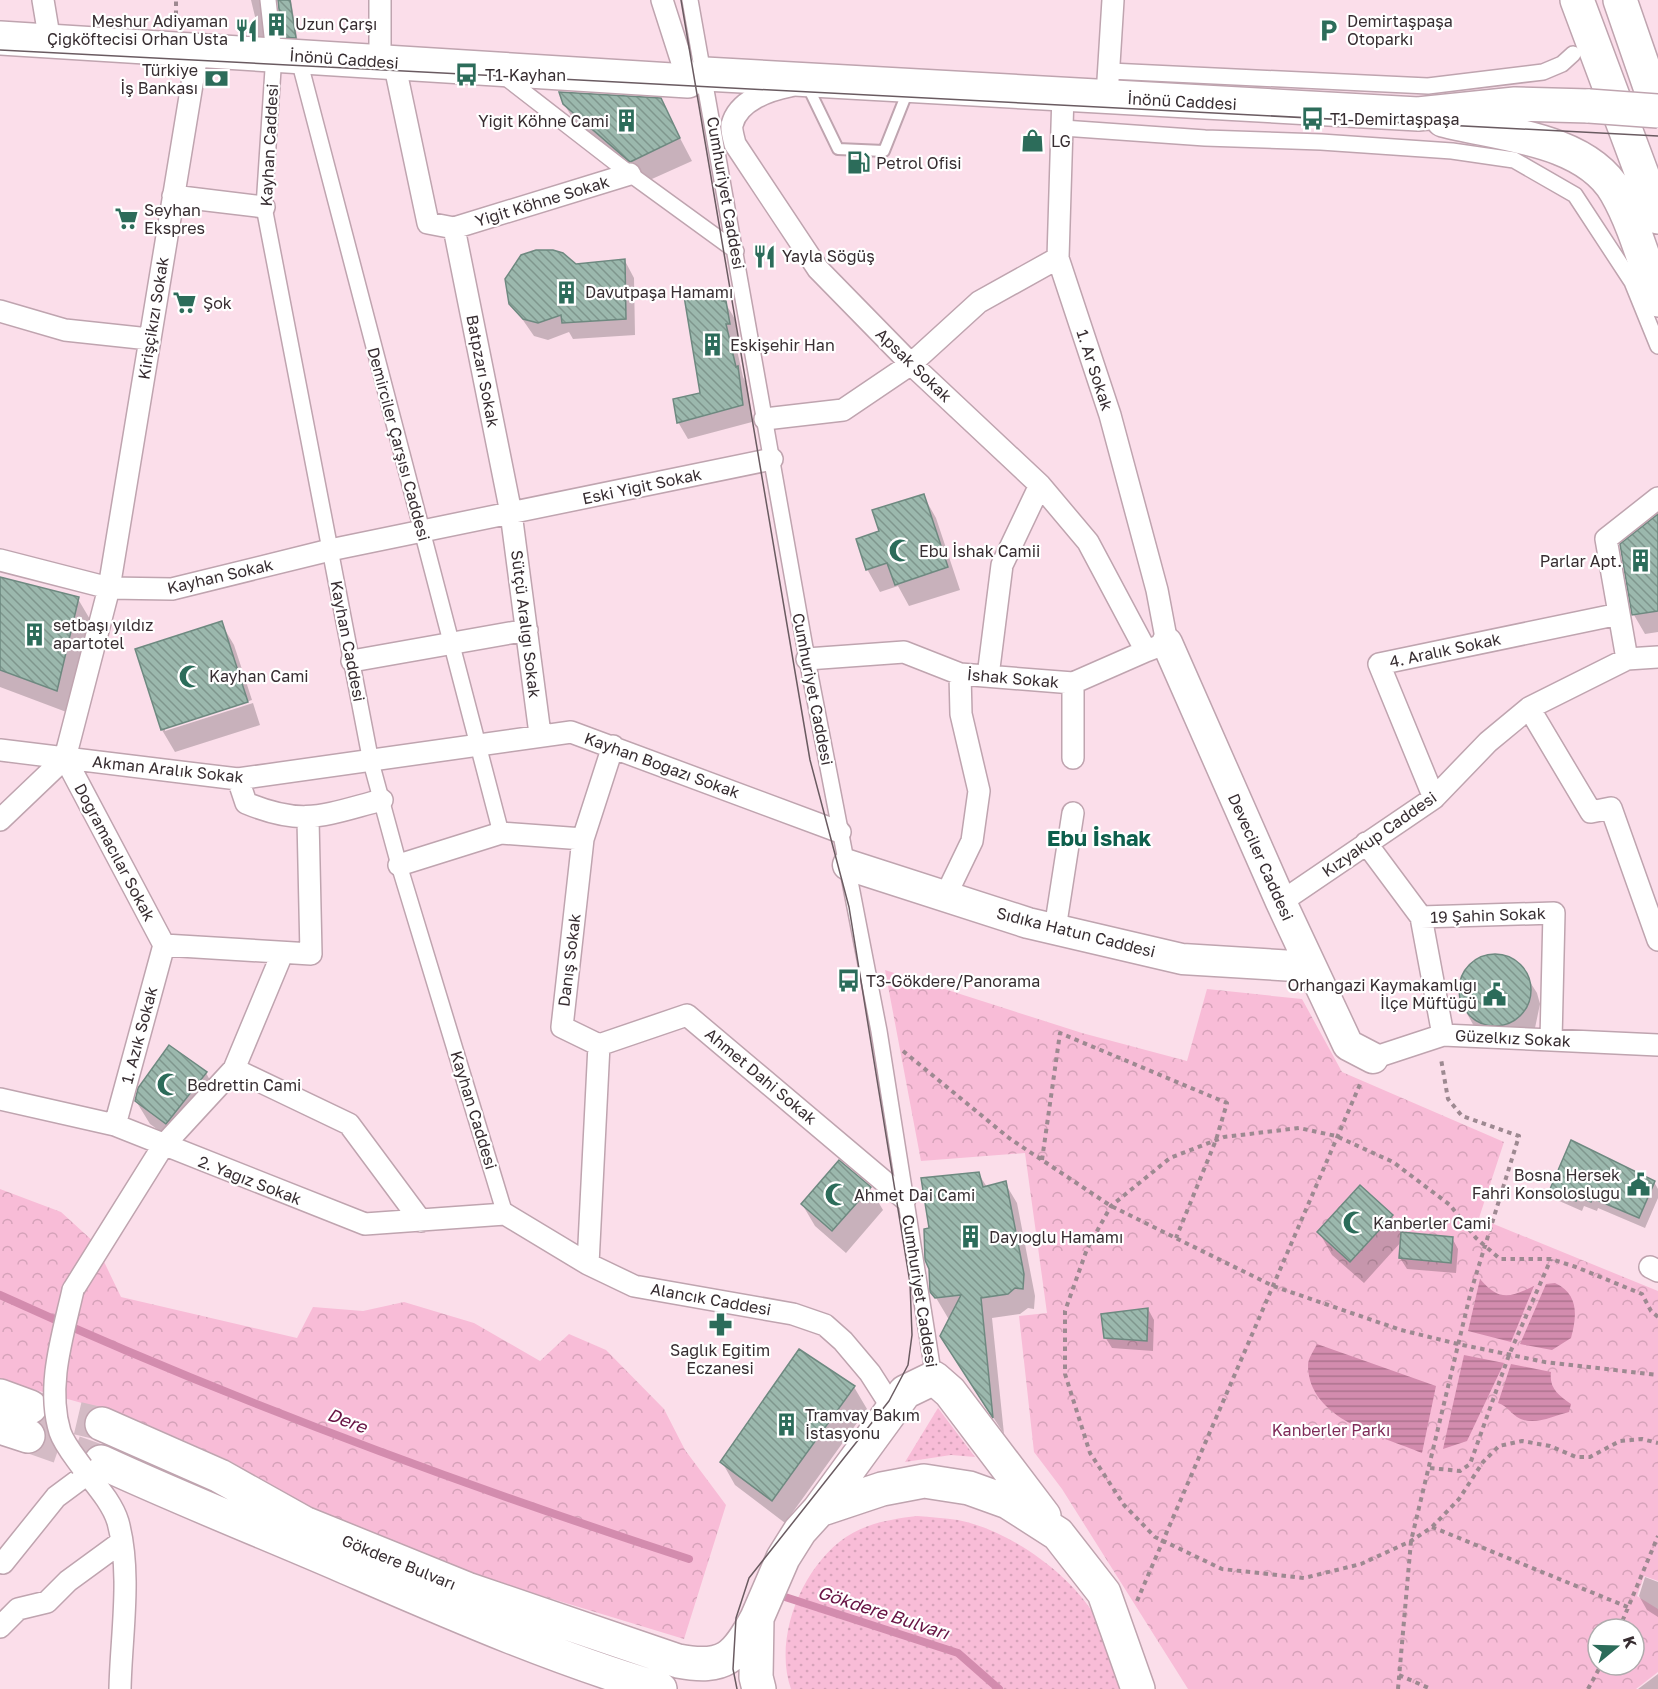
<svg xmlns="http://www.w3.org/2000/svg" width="1658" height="1689" font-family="'Golos Text',sans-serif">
<defs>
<pattern id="grass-dots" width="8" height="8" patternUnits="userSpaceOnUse" patternTransform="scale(1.5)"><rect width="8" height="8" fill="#f8bcd7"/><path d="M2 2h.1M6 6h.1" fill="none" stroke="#d5a2b9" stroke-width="1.8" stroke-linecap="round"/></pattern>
<pattern id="forest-crowns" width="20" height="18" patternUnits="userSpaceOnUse" patternTransform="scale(1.5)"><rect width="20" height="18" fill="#f8bcd7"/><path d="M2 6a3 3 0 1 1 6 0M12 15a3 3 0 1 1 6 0" fill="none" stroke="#d5a2b9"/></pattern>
<pattern id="water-rules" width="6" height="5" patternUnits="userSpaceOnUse" patternTransform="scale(1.5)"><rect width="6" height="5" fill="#d38cae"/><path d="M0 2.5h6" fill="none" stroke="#ac738e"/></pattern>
<pattern id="building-back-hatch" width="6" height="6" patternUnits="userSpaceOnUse" patternTransform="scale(1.5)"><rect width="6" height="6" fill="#9bb8ad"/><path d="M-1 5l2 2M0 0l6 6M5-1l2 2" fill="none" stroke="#7f968d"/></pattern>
</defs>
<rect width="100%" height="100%" fill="#fbdeea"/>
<path fill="url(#grass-dots)" d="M938,1408L975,1457L951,1455L905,1462Z
M917,1516C930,1517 945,1518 958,1520C1008,1530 1069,1572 1095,1616C1107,1638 1114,1666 1123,1689H791C773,1638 802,1567 846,1537C867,1523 892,1519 917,1516Z"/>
<path fill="url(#forest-crowns)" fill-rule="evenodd" d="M885,970L1082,1033L1187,1061L1207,989L1302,999L1342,1072L1504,1142L1479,1218L1658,1291V1581L1644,1576L1637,1596L1658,1609V1672L1636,1689H1188L1062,1489L1034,1452L1019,1316L1047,1313L1025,1153L921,1161ZM1598,1629H1634V1665H1598Z
M0,1189L61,1212L95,1243L121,1297L297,1338L313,1307L363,1311L404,1302L474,1323L540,1361L569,1334L606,1350L664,1409L685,1450L726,1505L684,1639L424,1560L332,1520L230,1461L128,1416L0,1380Z"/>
<path fill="url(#water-rules)" d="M1480,1279C1499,1301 1509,1298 1534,1286L1511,1342L1468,1331Z
M1555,1283C1579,1294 1577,1316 1571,1338L1552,1350L1520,1344L1546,1284Z
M1317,1344L1436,1386L1422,1453C1382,1436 1308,1420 1308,1365C1308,1359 1314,1350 1317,1344Z
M1464,1355L1504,1363L1467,1441L1443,1449Z
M1511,1364L1551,1372C1549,1388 1558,1395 1571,1404L1569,1412C1553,1416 1533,1427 1517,1417C1510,1412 1507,1406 1498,1403Z"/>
<path fill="#0003" d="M251,0H264L261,7L264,41H259L256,35L257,25Z
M279,0H291L298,43L287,42L283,36Z
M660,100L692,161L643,183L578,127L564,104Z
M625,261L634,278L635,335L573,339L569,332L548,340L534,336L511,303L575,265Z
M718,291L735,319L738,340L735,341L743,377L747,385L752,422L688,439L678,422L702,394Z
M923,495L936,518L960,590L909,606L898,586L880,592L867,569L881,532Z
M1658,518V632L1645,634L1634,615Z
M0,579L78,599L91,621L69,713L0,687Z
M221,623L234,645L252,700L165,728V731L253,703L260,725L175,752L162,730L137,650Z
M1497,955L1509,958L1519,965L1537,993L1540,1004L1535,1028L1517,1042L1475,1028L1465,1010L1459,989L1467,968L1486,956Z
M170,1047L206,1073L219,1096L179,1145L150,1124L136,1101Z
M978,1173L987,1187L1005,1183L1017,1203L1035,1296L1034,1309L1028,1308L1020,1314L992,1318L1004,1434L954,1357L951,1318H948L932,1291L931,1229Z
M1654,1182L1658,1189V1198L1645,1228L1598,1208L1597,1211L1584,1206L1582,1211L1557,1200L1551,1189Z
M870,1188L883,1210L846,1253L815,1226L802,1204Z
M1392,1216L1402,1234L1452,1238L1458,1249L1456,1273L1407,1269L1400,1258L1402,1241L1364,1283L1332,1255L1319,1232Z
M1148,1309L1154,1320L1153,1351L1112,1348L1105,1337Z
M854,1387L867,1409L785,1523L735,1485L722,1462Z
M1645,1577L1658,1582V1617L1647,1610L1639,1596Z
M1658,1674V1689H1638Z"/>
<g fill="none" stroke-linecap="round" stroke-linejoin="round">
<path stroke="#d38cae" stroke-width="8" d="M0,1295C223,1397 456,1483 689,1559
M782,1596L958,1653L999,1689"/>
</g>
<path fill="url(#building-back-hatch)" stroke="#6e8980" stroke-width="1.5" d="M278,0H290L296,38L282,37Z
M559,92L661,98L680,138L630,162L563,104Z
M536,250H553L563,253L576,264L625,259L626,319L562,323L561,315L538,323L523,319L509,304L505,279L521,255Z
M719,289L722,301H726L730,324H726L736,367L738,366L743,405L677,423L673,399L700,393L684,296Z
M924,494L948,567L895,585L887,563L866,570L856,539L879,531L872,510Z
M1658,514V611L1632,615L1620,544Z
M0,577L79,597L57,691L0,670Z
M222,621L248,702L161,730L135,649Z
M1459 990a36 36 0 1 1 72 0a36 36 0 1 1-72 0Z
M169,1045L207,1072L166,1124L135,1101L138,1088Z
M1571,1140L1655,1181L1639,1218L1592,1198L1591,1202L1578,1196L1576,1201L1550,1189Z
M839,1160L871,1187L832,1231L801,1204Z
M979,1172L983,1187L1006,1181L1024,1274L1023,1289L1015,1288L1008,1294L981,1298L993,1418L940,1336L961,1295L935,1298L930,1292L929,1269L925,1260L924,1229L929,1228L921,1178Z
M1360,1185L1393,1215L1350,1262L1317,1232Z
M1401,1232L1453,1237L1451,1263L1399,1258Z
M1148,1308L1147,1341L1104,1338L1101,1314Z
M799,1349L855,1386L772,1501L720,1462Z"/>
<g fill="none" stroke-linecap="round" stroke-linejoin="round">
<path stroke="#d4bbc5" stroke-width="33" stroke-dasharray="33 16" stroke-linecap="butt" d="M30,1407L102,1424
M28,1436L97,1460"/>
<defs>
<path id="service" d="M807,85L838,149L884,151L909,88"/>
<path id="pedestrian" d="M268,0L274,54L264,207L371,762L399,865L505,1214
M690,0L807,659L879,1031L934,1378
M298,56L501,833
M1110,71L1428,86L1543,72L1562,64L1573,54
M501,74L630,174L736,251
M1063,128L1205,138L1321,142L1452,151L1514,160L1575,195L1632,282L1658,346"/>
<path id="minor" d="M43,0L50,42
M662,0L688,81
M380,61V0
M394,62L428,223L454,228L630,174
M790,86C770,90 738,100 732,125C731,130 734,139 735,144L818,269L911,364L1040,485L1088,542L1146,651L1167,643L1157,590L1110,415L1058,258L1063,94
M1107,96L1113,0
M173,196L264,207
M454,228L511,513L540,734
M0,311L65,330L149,339
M765,419L843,410L911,364L979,302L1058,258
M0,560L109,588L172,589L330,550L772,459
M807,659L904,652L960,674L1073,683L1146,651
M1627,659L1606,539L1658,498
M352,661L527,630
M988,676L1002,565L1040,485
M1073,683V758
M1529,708L1591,812L1611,808L1658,940
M0,750L238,779L571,732L840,832
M65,758L109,588L198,48
M65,758L164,945
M238,779L246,803C304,827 324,815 382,800
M1434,798L1379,664L1619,614
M0,820L65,758
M1366,843L1421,917L1443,1035
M399,865L501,833L583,839
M945,897L972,841L979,791L961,714L960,674
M1281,902L1434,798L1488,742L1529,708L1627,659L1658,657
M1421,917L1554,913L1551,1040
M1055,929L1073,813
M164,945L311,954L308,819
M599,1045L687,1015L905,1199
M1373,1058L1443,1035L1658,1045
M234,1069L349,1124L421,1221
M0,1099L115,1125L365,1224L505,1214L588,1264L634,1286L793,1314L825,1325L843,1341L870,1373L893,1409
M115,1125L164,945
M588,1264L599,1045L562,1027L583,839L613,746
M1650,1267L1658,1271
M73,1290L163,1146L234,1069L282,954
M82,1467C94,1483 112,1502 118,1522C132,1574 121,1636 120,1689
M3,1563L56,1497L87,1474
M0,1627L18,1609L47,1602L68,1581L120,1543"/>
<path id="secondary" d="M1167,643L1281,902L1348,1045L1373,1058
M848,865L1028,923L1182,959L1311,967"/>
<path id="primary" d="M1577,0L1658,217
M1620,0L1658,110
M0,38L688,81
M705,74L1418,114L1515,104L1589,106
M1443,120C1497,134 1585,138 1616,192C1635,225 1645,265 1658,300
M0,1396L30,1407
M102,1424L220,1476L304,1523L467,1589L678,1661C725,1670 736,1657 757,1618
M0,1427L28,1436
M101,1462C181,1499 262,1531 343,1566C447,1611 551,1657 660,1689
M819,1510L905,1392L934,1378L950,1392L1044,1516
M759,1689L756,1677L757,1618L783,1558L800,1531L819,1510L882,1489L924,1481L969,1488L1008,1502L1058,1534L1104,1593L1138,1689"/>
</defs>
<use href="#service" stroke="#bfa4af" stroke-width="14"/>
<use href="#pedestrian" stroke="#bfa4af" stroke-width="18"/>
<use href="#minor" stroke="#bfa4af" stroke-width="24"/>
<use href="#secondary" stroke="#bfa4af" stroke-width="33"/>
<use href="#primary" stroke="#bfa4af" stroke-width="36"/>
<path stroke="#9d8991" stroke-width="4" stroke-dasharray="4.5 4.5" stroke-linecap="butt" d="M176,15V0
M903,1051L1009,1138L1111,1206L1273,1286L1401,1330L1458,1344L1545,1362L1658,1375
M1042,1160L1060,1033L1227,1103L1216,1140L1176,1238
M1658,1317L1651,1311L1642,1294L1576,1267L1551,1259H1500L1476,1238L1450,1205L1393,1162L1336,1136L1299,1128L1224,1137L1170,1158L1111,1206L1087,1249L1065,1311V1374L1090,1453L1124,1505L1155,1537L1222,1569L1304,1578L1361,1564L1411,1541L1432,1527L1459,1499L1483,1462L1499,1446L1522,1441L1550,1446L1576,1457H1590L1620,1441L1642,1439L1658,1443
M1430,1468L1460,1471L1470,1464L1509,1355L1551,1259
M1432,1527L1630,1608
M1137,1601L1361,1082
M1619,1629L1658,1536
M1399,1675L1431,1689
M1398,1689L1411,1541L1471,1291L1519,1136L1462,1116L1448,1099L1441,1059
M1588,1689L1601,1665"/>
<use href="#service" stroke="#fff" stroke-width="10"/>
<use href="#pedestrian" stroke="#fff" stroke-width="15"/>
<use href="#minor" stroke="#fff" stroke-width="21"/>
<use href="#secondary" stroke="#fff" stroke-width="30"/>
<use href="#primary" stroke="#fff" stroke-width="33"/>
<path stroke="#6a5b61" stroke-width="1.5" d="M681,0L810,760L849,907L910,1283L912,1335L908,1365L889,1401L749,1578L736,1618L733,1669L737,1689
M0,50L1658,136"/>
<defs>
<path id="minor-bridge" d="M73,1290C63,1335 46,1386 60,1432C64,1444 75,1457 82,1467"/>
<path id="primary-bridge" d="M1589,106L1658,111"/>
</defs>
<use href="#minor-bridge" stroke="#bfa4af" stroke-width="24" stroke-linecap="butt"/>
<use href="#primary-bridge" stroke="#bfa4af" stroke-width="36" stroke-linecap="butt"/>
<use href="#minor-bridge" stroke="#fff" stroke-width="21"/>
<use href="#primary-bridge" stroke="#fff" stroke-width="33"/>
</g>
<defs>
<symbol id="building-bare" viewBox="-9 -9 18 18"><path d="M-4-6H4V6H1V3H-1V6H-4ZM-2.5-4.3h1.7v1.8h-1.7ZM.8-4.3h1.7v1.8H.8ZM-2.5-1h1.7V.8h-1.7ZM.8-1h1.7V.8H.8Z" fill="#2c6c5a" stroke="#fff" stroke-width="2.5" paint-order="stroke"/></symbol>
<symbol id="restaurant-bare" viewBox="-9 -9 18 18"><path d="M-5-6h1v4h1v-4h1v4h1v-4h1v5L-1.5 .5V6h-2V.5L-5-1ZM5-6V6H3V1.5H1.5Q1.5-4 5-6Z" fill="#2c6c5a" stroke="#fff" stroke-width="2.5" paint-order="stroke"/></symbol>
<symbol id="parking-bare" viewBox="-9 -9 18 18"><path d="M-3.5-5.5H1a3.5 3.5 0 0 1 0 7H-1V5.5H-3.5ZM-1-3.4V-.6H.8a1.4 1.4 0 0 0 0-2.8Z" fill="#2c6c5a" stroke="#fff" stroke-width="2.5" paint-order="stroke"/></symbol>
<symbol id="bus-bare" viewBox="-9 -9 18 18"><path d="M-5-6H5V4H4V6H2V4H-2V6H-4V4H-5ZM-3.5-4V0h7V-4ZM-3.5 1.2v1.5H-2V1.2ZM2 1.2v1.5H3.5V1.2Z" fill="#2c6c5a" stroke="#fff" stroke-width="2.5" paint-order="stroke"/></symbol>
<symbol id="bank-bare" viewBox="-9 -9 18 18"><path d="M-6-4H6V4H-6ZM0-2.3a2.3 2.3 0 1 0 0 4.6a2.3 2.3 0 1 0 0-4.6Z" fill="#2c6c5a" stroke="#fff" stroke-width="2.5" paint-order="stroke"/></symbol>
<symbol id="shop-bare" viewBox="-9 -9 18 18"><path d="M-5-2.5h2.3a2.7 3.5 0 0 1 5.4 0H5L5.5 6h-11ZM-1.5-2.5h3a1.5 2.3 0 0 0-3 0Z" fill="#2c6c5a" stroke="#fff" stroke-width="2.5" paint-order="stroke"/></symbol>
<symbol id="fuel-bare" viewBox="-9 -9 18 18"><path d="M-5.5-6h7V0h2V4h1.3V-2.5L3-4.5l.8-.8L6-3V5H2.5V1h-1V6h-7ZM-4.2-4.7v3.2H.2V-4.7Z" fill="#2c6c5a" stroke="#fff" stroke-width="2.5" paint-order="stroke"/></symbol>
<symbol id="supermarket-bare" viewBox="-9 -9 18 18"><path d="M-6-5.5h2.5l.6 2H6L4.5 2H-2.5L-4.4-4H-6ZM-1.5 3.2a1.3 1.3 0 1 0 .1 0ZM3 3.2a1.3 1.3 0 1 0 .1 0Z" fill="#2c6c5a" stroke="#fff" stroke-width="2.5" paint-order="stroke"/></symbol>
<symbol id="mosque-bare" viewBox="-9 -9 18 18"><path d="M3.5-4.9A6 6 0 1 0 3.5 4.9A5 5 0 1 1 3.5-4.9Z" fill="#2c6c5a" stroke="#fff" stroke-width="2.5" paint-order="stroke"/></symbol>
<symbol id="civic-bare" viewBox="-9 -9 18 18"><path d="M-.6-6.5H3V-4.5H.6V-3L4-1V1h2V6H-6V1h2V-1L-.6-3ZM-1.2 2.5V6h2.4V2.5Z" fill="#2c6c5a" stroke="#fff" stroke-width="2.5" paint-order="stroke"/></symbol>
<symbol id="pharmacy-bare" viewBox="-9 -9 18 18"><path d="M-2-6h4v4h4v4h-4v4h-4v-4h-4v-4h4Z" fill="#2c6c5a" stroke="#fff" stroke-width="2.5" paint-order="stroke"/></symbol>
</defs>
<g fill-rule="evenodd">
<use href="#building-bare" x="260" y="8" width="33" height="33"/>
<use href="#restaurant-bare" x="230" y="14" width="33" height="33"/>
<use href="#parking-bare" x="1312" y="14" width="33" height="33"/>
<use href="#bus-bare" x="450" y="58" width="33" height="33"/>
<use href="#bank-bare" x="200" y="62" width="33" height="33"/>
<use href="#bus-bare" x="1296" y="102" width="33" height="33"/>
<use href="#building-bare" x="610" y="104" width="33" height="33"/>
<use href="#shop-bare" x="1016" y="124" width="33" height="33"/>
<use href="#fuel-bare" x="842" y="146" width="33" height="33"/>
<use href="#supermarket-bare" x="110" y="202" width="33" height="33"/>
<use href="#restaurant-bare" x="748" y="240" width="33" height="33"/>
<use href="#building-bare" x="550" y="276" width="33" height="33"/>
<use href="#supermarket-bare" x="168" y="286" width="33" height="33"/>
<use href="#building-bare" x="696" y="328" width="33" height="33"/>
<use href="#mosque-bare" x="884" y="534" width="33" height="33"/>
<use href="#building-bare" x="1624" y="544" width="33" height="33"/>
<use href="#building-bare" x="18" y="618" width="33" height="33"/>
<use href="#mosque-bare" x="174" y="660" width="33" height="33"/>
<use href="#bus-bare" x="832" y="964" width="33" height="33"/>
<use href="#civic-bare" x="1478" y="978" width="33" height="33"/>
<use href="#mosque-bare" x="152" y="1068" width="33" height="33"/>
<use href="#civic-bare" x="1622" y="1168" width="33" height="33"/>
<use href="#mosque-bare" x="820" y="1178" width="33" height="33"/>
<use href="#mosque-bare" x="1338" y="1206" width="33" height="33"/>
<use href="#building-bare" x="954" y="1220" width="33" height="33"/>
<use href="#pharmacy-bare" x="704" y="1308" width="33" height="33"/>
<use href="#building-bare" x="770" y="1408" width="33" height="33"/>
</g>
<g text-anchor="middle" stroke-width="4.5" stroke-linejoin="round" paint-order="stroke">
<g font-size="16" fill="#372d31" stroke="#fff" text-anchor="start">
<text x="228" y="27" text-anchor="end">Meshur Adiyaman<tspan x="228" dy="18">Çigköftecisi Orhan Usta</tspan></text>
<text x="1347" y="27">Demirtaşpaşa<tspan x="1347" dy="18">Otoparkı</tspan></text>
<text x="295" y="30">Uzun Çarşı</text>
<text x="198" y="76" text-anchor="end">Türkiye<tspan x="198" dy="18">İş Bankası</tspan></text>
<text x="485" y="81">T1-Kayhan</text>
<text x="1330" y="125">T1-Demirtaşpaşa</text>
<text x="609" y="127" text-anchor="end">Yiğit Köhne Cami</text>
<text x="1051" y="147">LG</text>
<text x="876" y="169">Petrol Ofisi</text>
<text x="144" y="216">Seyhan<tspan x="144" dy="18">Ekspres</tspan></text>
<text x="782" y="262">Yayla Söğüş</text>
<text x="585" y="298">Davutpaşa Hamamı</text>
<text x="203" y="309">Şok</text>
<text x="730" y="351">Eskişehir Han</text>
<text x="919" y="557">Ebu İshak Camii</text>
<text x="1622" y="567" text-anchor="end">Parlar Apt.</text>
<text x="53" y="631">setbaşı yıldız<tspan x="53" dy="18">apartotel</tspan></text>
<text x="209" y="682">Kayhan Cami</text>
<text x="866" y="987">T3-Gökdere/Panorama</text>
<text x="1477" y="991" text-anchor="end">Orhangazi Kaymakamlığı<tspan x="1477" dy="18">İlçe Müftüğü</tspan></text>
<text x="187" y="1091">Bedrettin Cami</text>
<text x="1620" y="1181" text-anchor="end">Bosna Hersek<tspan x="1620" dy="18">Fahri Konsolosluğu</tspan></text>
<text x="854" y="1201">Ahmet Dai Cami</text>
<text x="1373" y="1229">Kanberler Cami</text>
<text x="989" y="1243">Dayıoğlu Hamamı</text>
<text x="720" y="1356" text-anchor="middle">Sağlık Eğitim<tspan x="720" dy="18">Eczanesi</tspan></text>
<text x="805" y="1421">Tramvay Bakım<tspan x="805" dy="18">İstasyonu</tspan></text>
</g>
<g font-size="16" fill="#372d31" stroke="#fff">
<text transform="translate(344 59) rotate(4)" y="6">İnönü Caddesi</text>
<text transform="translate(1182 101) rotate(3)" y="6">İnönü Caddesi</text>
<text transform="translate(269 145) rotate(-87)" y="6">Kayhan Caddesi</text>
<text transform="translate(726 193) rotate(80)" y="6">Cumhuriyet Caddesi</text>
<text transform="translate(542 201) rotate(-17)" y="6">Yiğit Köhne Sokak</text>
<text transform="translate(153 318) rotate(-81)" y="6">Kirişçikızı Sokak</text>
<text transform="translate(914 365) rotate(44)" y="6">Apsak Sokak</text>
<text transform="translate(1095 370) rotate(72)" y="6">1. Ar Sokak</text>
<text transform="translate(483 371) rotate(79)" y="6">Batpzarı Sokak</text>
<text transform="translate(399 444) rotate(75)" y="6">Demirciler Çarşısı Caddesi</text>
<text transform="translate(642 486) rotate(-12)" y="6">Eski Yiğit Sokak</text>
<text transform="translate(220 576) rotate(-13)" y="6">Kayhan Sokak</text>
<text transform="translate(526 624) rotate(83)" y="6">Sütçü Aralığı Sokak</text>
<text transform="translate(348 641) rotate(79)" y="6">Kayhan Caddesi</text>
<text transform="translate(1445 650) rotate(-12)" y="6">4. Aralık Sokak</text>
<text transform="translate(1013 678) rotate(5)" y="6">İshak Sokak</text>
<text transform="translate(813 689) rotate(79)" y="6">Cumhuriyet Caddesi</text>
<text transform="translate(662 765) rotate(20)" y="6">Kayhan Boğazı Sokak</text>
<text transform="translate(168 769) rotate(6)" y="6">Akman Aralık Sokak</text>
<text transform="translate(1379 834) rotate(-35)" y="6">Kızyakup Caddesi</text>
<text transform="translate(115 852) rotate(62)" y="6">Doğramacılar Sokak</text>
<text transform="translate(1261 857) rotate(66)" y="6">Deveciler Caddesi</text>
<text transform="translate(1488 915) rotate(-2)" y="6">19 Şahin Sokak</text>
<text transform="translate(1076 932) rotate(14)" y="6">Sıdıka Hatun Caddesi</text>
<text transform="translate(569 960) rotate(-83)" y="6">Danış Sokak</text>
<text transform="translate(139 1035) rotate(-75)" y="6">1. Azık Sokak</text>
<text transform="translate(1513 1038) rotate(3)" y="6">Güzelkız Sokak</text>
<text transform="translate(761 1076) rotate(40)" y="6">Ahmet Dahi Sokak</text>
<text transform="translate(474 1110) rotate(73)" y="6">Kayhan Caddesi</text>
<text transform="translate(250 1180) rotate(21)" y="6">2. Yağız Sokak</text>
<text transform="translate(920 1291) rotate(81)" y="6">Cumhuriyet Caddesi</text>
<text transform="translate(711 1299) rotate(10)" y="6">Alancık Caddesi</text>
<text transform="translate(399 1562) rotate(22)" y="6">Gökdere Bulvarı</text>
</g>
<g font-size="16" fill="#7f2b59" stroke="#fff">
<text x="1331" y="1436">Kanberler Parkı</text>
</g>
<g font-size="18" font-style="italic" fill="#671344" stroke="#fff">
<text transform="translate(347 1421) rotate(21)" y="6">Dere</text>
<text transform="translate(883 1613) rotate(18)" y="6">Gökdere Bulvarı</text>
</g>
<g font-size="22" font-weight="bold" fill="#0e5f4c" stroke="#fff">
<text x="1099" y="846">Ebu İshak</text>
</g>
</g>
<g transform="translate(1616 1647) rotate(71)"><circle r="28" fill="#ffffff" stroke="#afabad" stroke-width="1.5"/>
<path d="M0-4.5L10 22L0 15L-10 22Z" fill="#2c6c5a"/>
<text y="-9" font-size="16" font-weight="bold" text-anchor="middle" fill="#372d31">K</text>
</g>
</svg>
